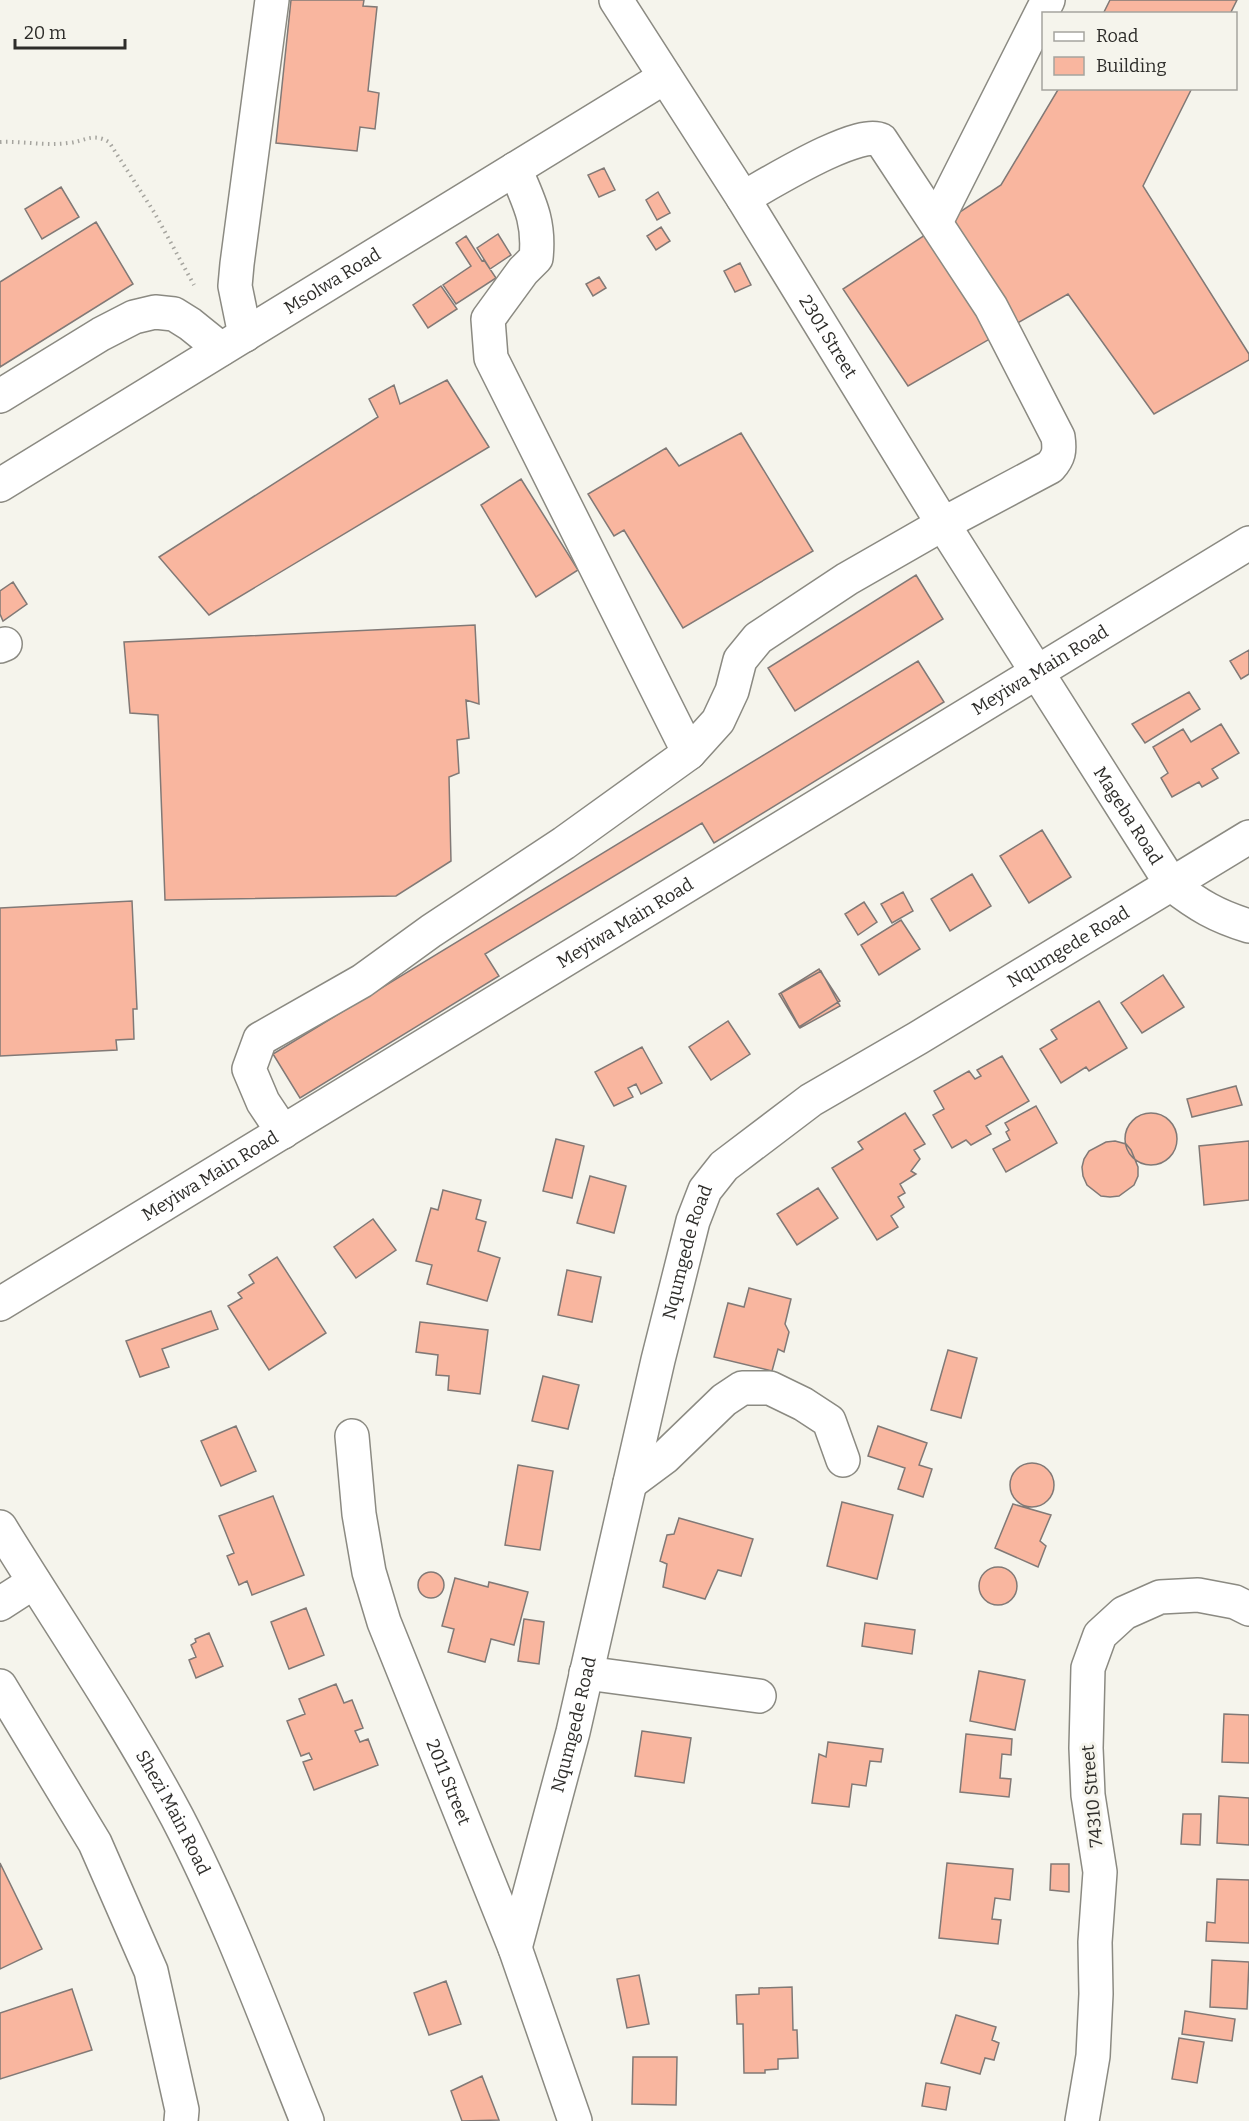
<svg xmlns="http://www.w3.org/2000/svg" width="1249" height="2121" font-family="Bitter,serif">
<rect width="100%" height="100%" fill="#f5f4ec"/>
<path fill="#f9b69f" stroke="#817976" stroke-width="1.5" d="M291,0H364L363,6L377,7L368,91L379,93L375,129L360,127L357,151L276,143Z
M1110,0H1237L1230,14H1103Z
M1059,88H1192L1143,186L1249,354V360L1154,414L1068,294L908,386L843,289L1001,185Z
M604,168L615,190L599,197L588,175Z
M61,187L79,217L42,239L25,209Z
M658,192L670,213L657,220L646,200Z
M96,222L133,284L0,367V282Z
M661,227L670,241L656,250L647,236Z
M498,234L511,255L490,269L477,248Z
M466,236L482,261L484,260L496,278L456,304L443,285L471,266L456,243Z
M740,263L751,285L735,292L724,271Z
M599,277L606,288L593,296L586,284Z
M441,286L457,309L428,328L413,305Z
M447,380L489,447L209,615L159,557L378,417L369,399L394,385L400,404Z
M741,433L813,551L683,628L624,530L614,536L588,494L666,448L679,466Z
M521,479L578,570L536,597L481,505Z
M916,575L943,619L795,711L768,668Z
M13,582L27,604L3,621L0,614V591Z
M475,625L479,704L466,700L469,738L457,740L459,773L449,777L451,861L396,896L165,900L158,715L130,713L124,642Z
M1249,650V674L1241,679L1230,661Z
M918,661L944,702L714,843L702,823L485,954L499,976L300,1098L273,1054Z
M1189,692L1200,709L1145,743L1132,724Z
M1221,724L1239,753L1212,769L1218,778L1202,787L1199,782L1172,797L1161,778L1168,773L1153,747L1183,729L1191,742Z
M1042,830L1071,877L1029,903L1000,856Z
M972,874L991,906L950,931L931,899Z
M903,892L913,911L892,923L881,904Z
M132,901L137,1009H133L134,1039L116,1040L117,1050L0,1056V908Z
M864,902L877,922L858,935L845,914Z
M901,920L920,949L879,975L861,945Z
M819,969L840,1001L799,1027L779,994Z
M821,971L840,1006L800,1028L781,993Z
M1163,975L1184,1007L1142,1033L1121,1003Z
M1099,1001L1127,1048L1089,1071L1086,1067L1061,1083L1040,1049L1057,1039L1051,1030Z
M728,1021L750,1054L711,1080L689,1047Z
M642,1047L662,1083L641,1094L636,1084L628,1088L633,1097L614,1106L595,1072Z
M1002,1056L1029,1101L986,1126L991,1134L971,1145L966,1140L952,1148L933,1115L944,1109L934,1091L969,1071L975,1079L981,1076L977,1070Z
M1236,1086L1242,1105L1192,1117L1187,1099Z
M1036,1106L1057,1143L1006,1172L993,1149L1010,1140L1006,1132L1009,1130L1005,1123Z
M905,1113L925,1144L914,1150L920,1159L911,1171L916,1174L900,1184L905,1193L898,1197L904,1207L891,1216L898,1227L877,1240L832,1168L863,1149L858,1142Z
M1125 1139a26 26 0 1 1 52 0a26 26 0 1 1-52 0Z
M556,1139L584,1146L572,1198L543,1191Z
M1115,1141L1126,1144L1131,1150L1138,1167V1176L1134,1185L1119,1196L1110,1197L1101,1196L1087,1185L1083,1176L1082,1167L1084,1159L1089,1151L1106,1142Z
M1249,1141V1200L1204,1205L1199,1146Z
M590,1176L626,1186L614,1233L577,1223Z
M818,1188L838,1218L797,1245L777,1214Z
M443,1190L481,1200L476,1219L486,1222L478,1251L500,1258L487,1301L427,1284L432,1265L416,1261L431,1208L438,1210Z
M373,1219L396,1250L356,1278L334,1247Z
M277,1257L326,1333L269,1370L228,1306L242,1298L238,1293L254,1283L249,1275Z
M567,1270L601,1277L592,1322L558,1315Z
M749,1288L791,1299L785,1324L789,1332L784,1352L778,1349L772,1371L714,1357L728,1303L744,1307Z
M211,1311L218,1329L162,1349L169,1367L140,1377L126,1341Z
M420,1322L488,1330L480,1394L448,1390L449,1376L436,1375L438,1355L416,1352Z
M948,1350L977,1358L961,1418L931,1410Z
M543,1376L579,1385L568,1429L532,1421Z
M236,1426L256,1471L221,1486L201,1441Z
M878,1426L927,1443L919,1465L932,1469L923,1497L898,1489L905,1468L868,1456Z
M1010 1485a22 22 0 1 1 44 0a22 22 0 1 1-44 0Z
M518,1465L553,1471L540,1550L505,1545Z
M273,1496L304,1575L252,1595L247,1581L239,1585L227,1556L234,1553L219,1516Z
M842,1502L893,1515L877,1579L827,1566Z
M1013,1504L1051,1515L1040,1541L1046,1546L1038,1567L995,1548Z
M679,1518L753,1539L741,1576L718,1570L705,1599L663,1587L667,1564L660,1561L667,1535L674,1534Z
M979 1586a19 19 0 1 1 38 0a19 19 0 1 1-38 0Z
M418 1585a13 13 0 1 1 26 0a13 13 0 1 1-26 0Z
M455,1578L488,1587L489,1582L528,1592L514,1645L491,1639L485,1662L448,1652L454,1629L442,1626Z
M306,1608L324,1655L289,1669L271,1622Z
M524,1619L544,1622L539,1664L518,1661Z
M865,1623L915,1630L912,1654L862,1646Z
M209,1633L223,1666L196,1678L189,1660L196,1657L191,1645L196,1642L195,1639Z
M979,1671L1025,1680L1015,1730L970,1721Z
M336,1684L344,1703L352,1700L363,1728L355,1731L360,1742L368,1739L378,1765L314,1790L303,1762L312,1759L309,1753L301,1756L287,1721L305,1714L299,1699Z
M1224,1714L1249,1715V1763L1222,1762Z
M642,1731L691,1738L684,1783L635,1776Z
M966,1734L1012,1739L1011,1755L1002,1754L1000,1778L1011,1779L1009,1797L960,1792Z
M828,1742L883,1749L881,1762L870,1761L866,1786L852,1784L849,1807L812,1803L819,1754L826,1757Z
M1219,1796L1249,1798V1845L1217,1843Z
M1183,1814H1201L1200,1845L1181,1844Z
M0,1863L42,1949L0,1969Z
M947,1863L1013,1869L1010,1900L995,1898L992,1919L1001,1920L998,1944L939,1938Z
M1051,1864H1069V1892L1050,1890Z
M1217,1879L1249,1880V1943L1206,1941L1207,1922L1215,1923Z
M1212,1960L1249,1962L1247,2009L1210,2007Z
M639,1975L649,2024L627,2028L617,1979Z
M446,1981L461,2024L429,2035L414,1993Z
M792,1987L793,2030H797L798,2058L778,2059V2069L765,2070V2073H744L743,2024H737L736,1995L759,1994V1988Z
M72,1989L92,2050L0,2079V2013Z
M1185,2011L1235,2019L1232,2041L1182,2034Z
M956,2015L996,2027L992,2040L999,2043L994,2060L985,2058L980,2074L941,2063Z
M1179,2038L1204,2042L1197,2083L1172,2079Z
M633,2057H677L676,2105L632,2104Z
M482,2076L499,2120L462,2121L451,2091Z
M926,2083L950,2087L946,2110L922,2106Z"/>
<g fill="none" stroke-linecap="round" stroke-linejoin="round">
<defs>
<g id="minor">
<path id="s1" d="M616,0L743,198L943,524L1172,885C1198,905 1216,916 1249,926"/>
<path d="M515,169C529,202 540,221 536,258L523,271L488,319L491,358L689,753"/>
<path d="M936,222L1048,0"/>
<path d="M245,335L235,286L237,264L272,0"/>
<path d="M0,396L101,334L134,317L155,312L174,314L190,324L221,349"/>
<path id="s2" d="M0,485L665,77"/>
<path d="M0,646L5,644"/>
<path d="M283,1132L263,1102L249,1069L260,1039L362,981L431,931L564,843L689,753L718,721L732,691L740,660L758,638L847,579L943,524L1050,467C1059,457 1060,451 1058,437L991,307L881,140C858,128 767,185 743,198"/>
<path id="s3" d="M0,1304L1249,543"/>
<path id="s4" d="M352,1436L359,1514L369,1572L384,1622L515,1948L575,2121"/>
<path d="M630,1483L665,1457L724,1400L742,1388H770L803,1404L829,1421L843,1460"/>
<path id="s5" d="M0,1527C59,1623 124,1717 177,1817C228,1915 266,2019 307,2121"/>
<path d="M0,1604L34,1582"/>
<path d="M586,1673L759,1696"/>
<path d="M0,1686L95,1843L151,1971L182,2110L181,2121"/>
<path id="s6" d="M515,1948L573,1732L658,1360L693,1221L705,1190L724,1166L811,1100L918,1038L1249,837"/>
<path d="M1082,2121L1093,2056L1096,1994L1095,1942L1100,1872L1088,1795L1086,1748L1088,1668L1100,1635L1124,1613L1160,1597L1198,1595L1235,1602L1249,1609"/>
</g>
</defs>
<use href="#minor" stroke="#8b8a82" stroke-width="36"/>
<path stroke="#a6a59f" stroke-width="4" stroke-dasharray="1.5 4.5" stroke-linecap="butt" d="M0,142C22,141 45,146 68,143C84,142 92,132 109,142L154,212L194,285"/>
<use href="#minor" stroke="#fff" stroke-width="33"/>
</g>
<g text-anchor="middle" stroke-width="6" stroke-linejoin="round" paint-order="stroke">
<g font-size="18" fill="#2e2d2a" stroke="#f5f4ec">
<text dy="6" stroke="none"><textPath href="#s2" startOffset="390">Msolwa Road</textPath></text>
<text dy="6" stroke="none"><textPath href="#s1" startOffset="398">2301 Street</textPath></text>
<text dy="6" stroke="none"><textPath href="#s3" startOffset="1218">Meyiwa Main Road</textPath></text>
<text dy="6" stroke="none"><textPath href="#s1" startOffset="963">Mageba Road</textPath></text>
<text dy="6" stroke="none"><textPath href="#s3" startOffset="732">Meyiwa Main Road</textPath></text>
<text dy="6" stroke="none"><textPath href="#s6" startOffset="1221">Nqumgede Road</textPath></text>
<text dy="6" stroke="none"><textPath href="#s3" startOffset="246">Meyiwa Main Road</textPath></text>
<text dy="6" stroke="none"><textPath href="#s6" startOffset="717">Nqumgede Road</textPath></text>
<text dy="6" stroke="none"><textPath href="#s6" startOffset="231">Nqumgede Road</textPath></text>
<text dy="6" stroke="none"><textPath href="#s4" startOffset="362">2011 Street</textPath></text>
<text transform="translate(1092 1796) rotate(-95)" y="6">74310 Street</text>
<text dy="6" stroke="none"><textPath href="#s5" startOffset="334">Shezi Main Road</textPath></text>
</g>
</g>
<rect x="1042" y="12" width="195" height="78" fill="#f5f4ec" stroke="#a5a49e" stroke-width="1.5"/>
<rect x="1054" y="32" width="30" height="9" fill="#ffffff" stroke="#a5a49e" stroke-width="1.5"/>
<text x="1096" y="42" font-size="18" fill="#2e2d2a">Road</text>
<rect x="1054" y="57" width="30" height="18" fill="#f9b69f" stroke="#a5a49e" stroke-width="1.5"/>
<text x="1096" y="72" font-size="18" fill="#2e2d2a">Building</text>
<path d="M15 39v9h110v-9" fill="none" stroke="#2e2d2a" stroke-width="3"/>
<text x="24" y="39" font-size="18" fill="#2e2d2a" stroke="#f5f4ec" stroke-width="4.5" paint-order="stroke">20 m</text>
</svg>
